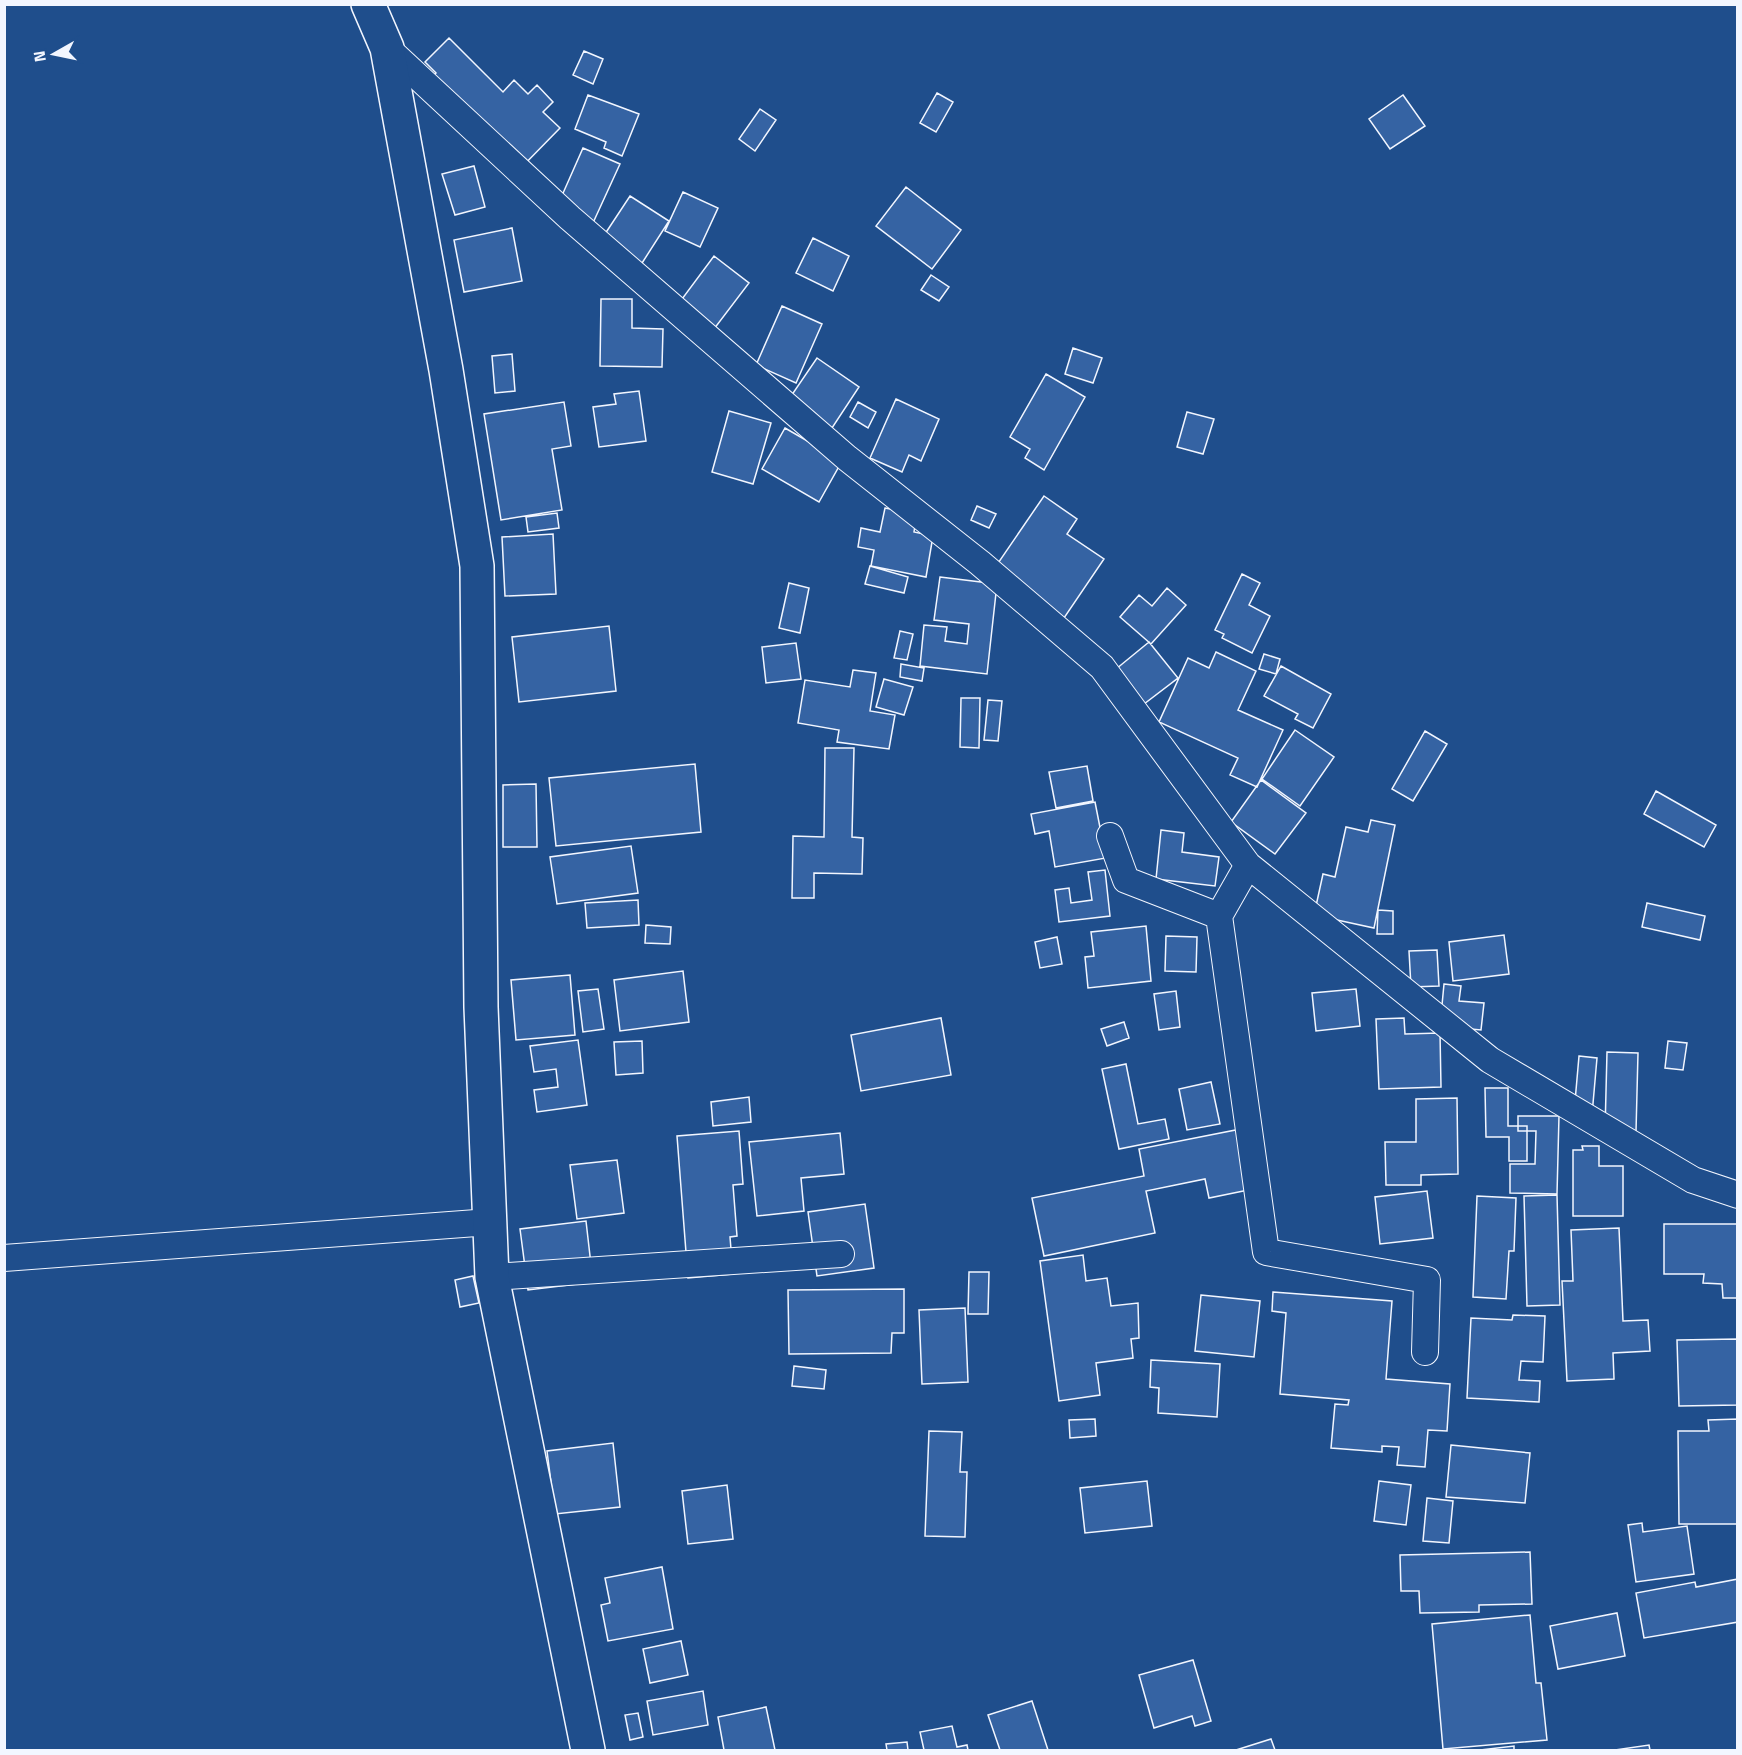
<svg xmlns="http://www.w3.org/2000/svg" width="1742" height="1755" font-family="'Titillium Web',sans-serif">
<rect width="100%" height="100%" fill="#1f4e8c"/>
<path fill="#3563a3" stroke="#f2f6ff" stroke-width="1.5" d="M449,38L503,92L514,80L528,94L537,85L553,102L543,112L560,128L515,174L424,84L436,73L425,62Z
M584,51L603,59L593,84L573,75Z
M937,93L953,102L936,132L920,123Z
M588,95L639,114L622,156L604,148L606,142L575,129Z
M1403,95L1425,126L1390,149L1369,119Z
M760,109L776,120L755,151L739,139Z
M583,148L620,164L592,225L556,209Z
M474,166L485,207L455,215L442,174Z
M906,187L961,230L932,269L876,226Z
M683,192L718,208L700,247L665,231Z
M630,196L669,221L635,274L601,240Z
M512,228L522,281L464,292L454,240Z
M813,238L849,256L833,291L796,273Z
M714,256L749,283L714,329L679,303Z
M931,275L949,287L939,301L921,290Z
M601,299H632V328L663,329L662,367L600,366Z
M782,306L822,324L796,383L756,365Z
M1073,348L1102,358L1093,383L1065,374Z
M512,354L515,391L495,393L492,356Z
M817,358L859,387L832,428L789,399Z
M1046,374L1085,397L1044,470L1025,458L1030,449L1010,437Z
M639,391L646,441L599,447L593,407L616,404L614,394Z
M896,399L939,419L921,461L909,455L902,472L870,458Z
M564,402L571,446L552,449L562,510L501,520L484,414Z
M858,402L876,412L868,428L850,417Z
M729,411L771,423L753,484L712,472Z
M1187,412L1214,419L1203,454L1177,447Z
M785,428L842,461L819,502L762,469Z
M1044,496L1077,519L1067,534L1104,559L1064,618L994,569Z
M977,506L996,514L989,528L971,520Z
M885,508L917,514L914,532L933,536L926,577L871,566L874,550L858,547L861,528L880,532Z
M557,513L559,528L528,532L526,517Z
M553,534L556,594L505,596L502,537Z
M870,566L908,577L904,593L865,584Z
M1242,574L1260,583L1249,605L1270,616L1252,653L1222,638L1224,634L1215,630Z
M940,577L997,584L987,674L920,666L924,625L947,627L945,641L967,644L969,624L934,620Z
M789,583L809,588L800,633L779,628Z
M1167,588L1186,605L1151,644L1120,617L1139,595L1152,606Z
M609,626L616,691L519,702L512,637Z
M900,631L913,634L907,660L894,658Z
M1149,642L1178,678L1144,704L1116,669Z
M796,643L801,679L766,683L762,647Z
M1216,652L1256,671L1238,710L1283,730L1257,787L1230,775L1238,758L1159,722L1188,658L1209,668Z
M1264,654L1280,659L1276,674L1259,669Z
M901,664L924,668L922,681L900,677Z
M1281,666L1331,694L1313,728L1295,719L1298,714L1264,696Z
M853,670L876,673L870,711L895,715L889,749L837,742L839,730L798,723L805,680L850,687Z
M884,679L913,687L904,715L876,707Z
M961,698H980L979,748L960,747Z
M988,700L1002,701L998,741L984,740Z
M1295,730L1334,757L1300,806L1262,779Z
M1425,731L1447,744L1413,801L1392,789Z
M825,748H854L852,837L863,838L862,874L814,873V898H792L793,836L824,837Z
M695,764L701,832L556,846L549,778Z
M1087,766L1093,801L1056,808L1049,772Z
M1261,780L1306,813L1275,854L1231,822Z
M536,784L537,847H503V785Z
M1656,791L1716,825L1704,847L1644,814Z
M1095,802L1106,858L1055,867L1049,831L1035,834L1031,814Z
M1371,820L1395,825L1374,928L1314,915L1323,874L1335,877L1346,827L1368,832Z
M1161,830L1184,833L1182,852L1219,857L1215,886L1156,879Z
M631,846L638,893L557,904L550,857Z
M1105,870L1110,916L1059,922L1055,890L1069,888L1071,903L1092,900L1088,872Z
M638,900L639,925L587,928L585,903Z
M1647,903L1705,916L1700,940L1642,927Z
M1378,910L1393,911V934H1377Z
M646,925L671,927L670,944L645,943Z
M1146,926L1151,981L1088,988L1085,957L1094,956L1091,932Z
M1504,935L1509,974L1453,981L1449,942Z
M1166,936L1197,937L1196,972L1165,971Z
M1057,937L1062,964L1040,968L1035,942Z
M1437,950L1439,986L1411,987L1409,951Z
M683,971L689,1022L620,1031L614,980Z
M570,975L575,1035L516,1040L511,980Z
M1444,984L1461,986L1459,1001L1484,1003L1481,1030L1440,1026Z
M598,989L604,1029L583,1032L578,991Z
M1356,989L1360,1026L1316,1031L1312,993Z
M1176,991L1180,1027L1159,1030L1154,994Z
M941,1018L951,1075L861,1091L851,1035Z
M1404,1018L1405,1034L1440,1033L1441,1087L1379,1089L1376,1019Z
M1124,1022L1129,1038L1107,1046L1101,1029Z
M578,1040L587,1105L537,1112L534,1090L558,1087L556,1069L534,1072L530,1046Z
M642,1041L643,1073L616,1075L614,1042Z
M1668,1041L1687,1043L1683,1070L1665,1068Z
M1607,1052L1638,1053L1636,1132L1605,1131Z
M1579,1056L1597,1058L1592,1115L1574,1113Z
M1126,1064L1138,1124L1165,1119L1169,1139L1119,1149L1102,1069Z
M1211,1082L1220,1124L1187,1130L1179,1089Z
M1485,1088H1508V1126H1527V1161H1509V1137H1486Z
M749,1097L751,1122L713,1126L711,1102Z
M1457,1098L1458,1174L1421,1175V1185H1386L1385,1142H1416V1099Z
M1518,1116H1559L1557,1194L1510,1193V1164H1535L1536,1131H1518Z
M1256,1126L1268,1186L1209,1198L1205,1179L1146,1191L1155,1233L1044,1256L1032,1198L1144,1176L1139,1149Z
M739,1131L743,1184L733,1185L737,1236L730,1237L733,1274L688,1278L677,1136Z
M840,1133L844,1174L801,1178L804,1211L757,1216L749,1142Z
M1582,1146H1599V1166H1623V1216H1573V1150H1583Z
M617,1160L624,1213L577,1219L570,1165Z
M1427,1191L1433,1238L1380,1244L1375,1197Z
M1557,1195L1560,1305L1527,1306L1524,1196Z
M1477,1196L1516,1198L1514,1251H1509L1506,1299L1473,1297Z
M865,1204L874,1268L817,1276L808,1212Z
M586,1221L593,1282L528,1290L520,1229Z
M1664,1224H1738V1298H1723L1722,1284L1703,1283L1704,1274H1664Z
M1619,1228L1623,1321L1648,1320L1650,1351L1613,1353L1614,1379L1567,1381L1562,1281H1573L1571,1230Z
M1083,1255L1086,1281L1107,1278L1111,1306L1138,1303L1139,1338L1131,1339L1133,1358L1096,1363L1100,1395L1059,1401L1040,1261Z
M969,1272H989L988,1314H968Z
M473,1276L479,1303L460,1307L455,1280Z
M904,1289V1333H892L891,1353L789,1354L788,1290Z
M1273,1292L1392,1301L1386,1379L1450,1384L1447,1431L1428,1430L1425,1467L1397,1465L1399,1447L1382,1446V1452L1331,1448L1335,1404L1348,1405L1349,1400L1280,1394L1286,1313L1272,1311Z
M1201,1295L1260,1301L1254,1357L1195,1351Z
M965,1308L968,1382L922,1384L919,1310Z
M1513,1315L1545,1316L1543,1362L1521,1361L1519,1380L1540,1381L1539,1402L1467,1398L1471,1318L1512,1320Z
M1738,1339V1405L1679,1406L1677,1340Z
M1151,1360L1220,1364L1217,1417L1158,1413L1159,1388L1150,1387Z
M794,1366L826,1370L824,1389L792,1386Z
M1095,1419L1096,1436L1070,1438L1069,1420Z
M1738,1419V1524H1679L1678,1431H1709L1708,1420Z
M929,1431L962,1432L960,1472H967L965,1537L925,1536Z
M613,1443L620,1507L555,1514L547,1451Z
M1451,1445L1530,1453L1525,1503L1446,1497Z
M1147,1481L1152,1526L1085,1533L1080,1488Z
M1379,1481L1411,1485L1406,1525L1374,1521Z
M727,1485L733,1539L688,1544L682,1491Z
M1427,1498L1453,1501L1449,1543L1423,1541Z
M1642,1523L1643,1532L1687,1526L1694,1574L1636,1582L1628,1525Z
M1530,1552L1532,1604L1479,1605V1612L1420,1613L1419,1591H1401L1400,1555Z
M662,1567L673,1629L608,1641L601,1605L610,1603L605,1578Z
M1738,1579V1622L1644,1638L1636,1593L1695,1582L1696,1587Z
M1617,1613L1625,1656L1558,1669L1550,1626Z
M1530,1615L1536,1683H1541L1547,1740L1443,1749L1432,1624Z
M681,1641L688,1675L650,1683L643,1649Z
M1193,1660L1211,1721L1195,1726L1192,1716L1154,1728L1139,1675Z
M703,1691L708,1725L653,1735L647,1701Z
M1032,1701L1048,1750H1000L988,1715Z
M766,1707L775,1750H724L718,1717Z
M638,1713L643,1737L630,1740L625,1715Z
M952,1726L957,1747L967,1745L968,1750H924L920,1732Z
M1271,1739L1275,1750H1236Z
M907,1742L908,1750H887L886,1744Z
M1649,1745L1650,1750H1615Z
M1514,1746V1750H1480Z"/>
<g fill="none" stroke-linecap="round" stroke-linejoin="round">
<defs>
<path id="street" d="M387,48L570,218L847,458L980,563L1102,667L1248,865L1490,1060L1693,1180L1738,1195
M1110,836L1126,880L1219,916
M1248,865L1219,916L1266,1252L1427,1280L1425,1352
M4,1258L490,1222
M492,1277L841,1254"/>
<path id="secondary" d="M368,4L387,48L446,370L477,566L481,1007L492,1277L588,1750"/>
</defs>
<use href="#street" stroke="#f2f6ff" stroke-width="28"/>
<use href="#secondary" stroke="#f2f6ff" stroke-width="36"/>
<use href="#street" stroke="#1f4e8c" stroke-width="26"/>
<use href="#secondary" stroke="#1f4e8c" stroke-width="33"/>
</g>
<rect width="1742" height="1755" fill="none" stroke="#f2f6ff" stroke-width="12"/>
<g transform="translate(54 54) rotate(261)" stroke="#1f4e8c" stroke-width="4.5" paint-order="stroke">
<path d="M0-4.5L10 22L0 15L-10 22Z" fill="#f2f6ff"/>
<text y="-9" font-size="16" font-weight="bold" text-anchor="middle" fill="#f2f6ff">N</text>
</g>
</svg>
